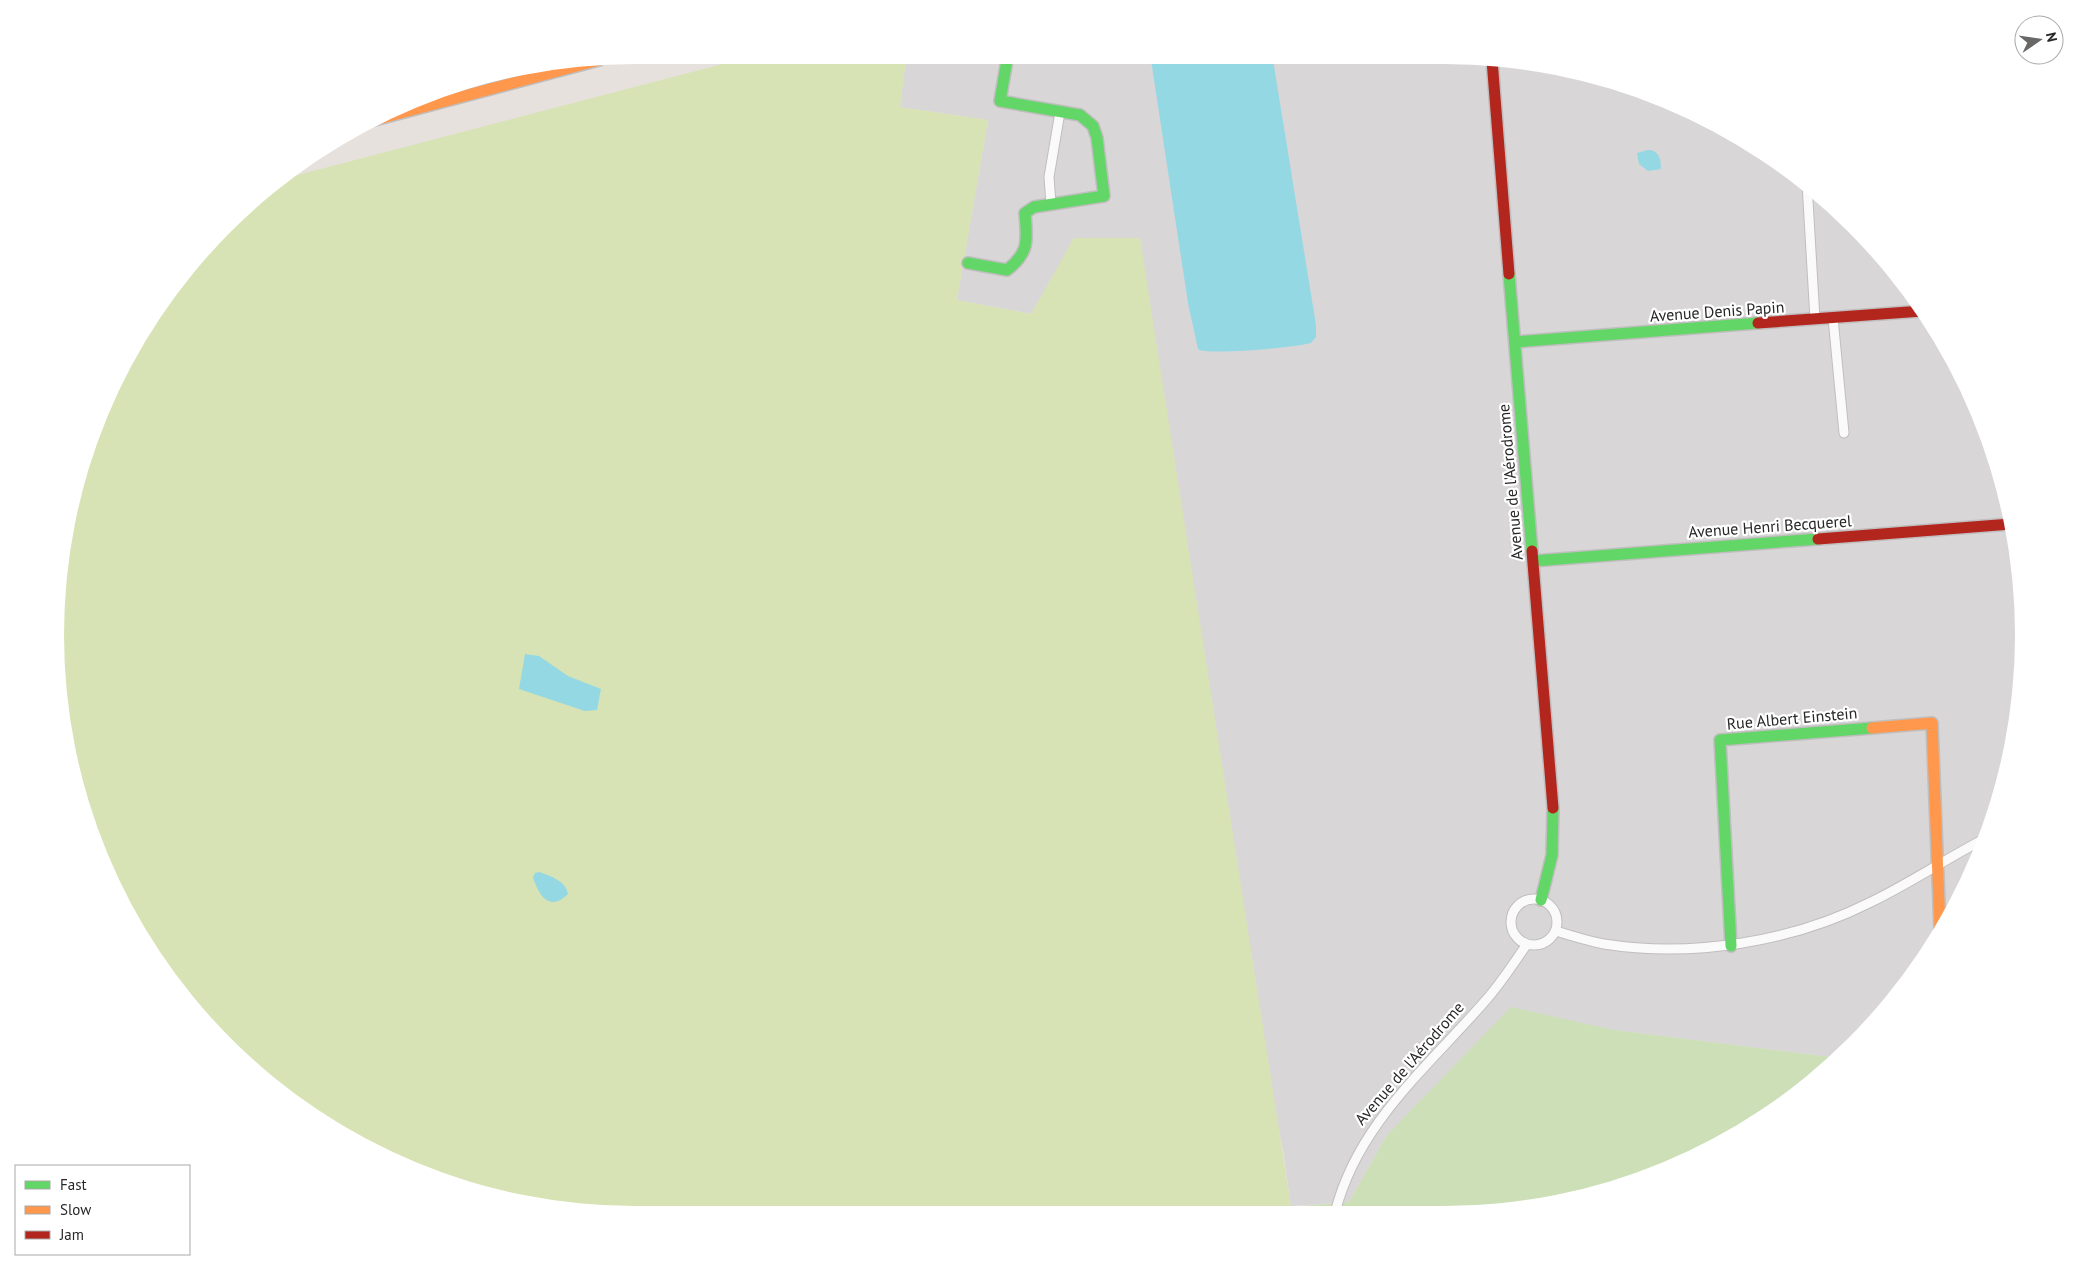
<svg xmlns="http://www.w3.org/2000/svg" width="2079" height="1270" font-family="'PT Sans',sans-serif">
<rect width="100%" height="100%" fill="#e6e1dc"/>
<path fill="#d9d6d8" d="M906,60H1519L1666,99L1797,175L1880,252L1946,345L1993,448L2019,559L2023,673L2004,785L1964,891L1904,988L1839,1058L1614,1030L1511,1008L1387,1135L1349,1202L1291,1206L1283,1149L1074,238L1032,314L957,300L988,120L900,107Z"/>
<path fill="#ccdfb7" d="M1511,1007L1614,1030L1839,1058L1827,1071L1734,1137L1594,1195L1482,1214L1292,1213L1291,1207L1349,1202L1387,1135Z"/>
<path fill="#d7e3b4" d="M738,60H906L900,107L988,120L957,300L1031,314L1074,238H1140L1292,1213L560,1210L413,1171L282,1095L225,1045L153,957L86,821L60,711L55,635L60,559L86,449L153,313L225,225L275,181Z"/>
<path fill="#94d8e3" d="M1151,60H1273L1316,325V337L1311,343C1298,347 1207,356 1198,349L1188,303Z
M1648,150C1659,150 1661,159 1661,169L1648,171L1639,164L1637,153Z
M525,654L539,656L568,676L601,689L597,710L585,711L519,689Z
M539,872C551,876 566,881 568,894C549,913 538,894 533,877L535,873Z"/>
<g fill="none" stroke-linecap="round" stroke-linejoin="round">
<defs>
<path id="street" d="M1807,184L1815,319
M1051,204L1049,177L1060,112
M1833,318L1844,433
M1511 922a23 23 0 1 1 46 0a23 23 0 1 1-46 0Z
M1556,931C1572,936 1588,941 1604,944C1692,958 1792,942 1871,902C1910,883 1946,859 1984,839
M1335,1213C1357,1124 1428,1067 1486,1000C1501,983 1514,963 1527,944"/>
<path id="fast" d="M968,263L1007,270C1030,252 1027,240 1025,213L1034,207L1104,196L1097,138L1093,126L1080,115L1000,101L1007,60
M1509,274L1532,551
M1515,342L1758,323
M1533,561L1818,539
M1541,900L1552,855L1553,808
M1731,946L1720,740L1872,728"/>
<path id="slow" d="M367,122L599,60
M1872,728L1932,723L1940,930"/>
<path id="jam" d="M1492,60L1509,274
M1758,323L1922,311
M1818,539L2011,524
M1532,551L1553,808"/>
</defs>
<use href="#street" stroke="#c0bebe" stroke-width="11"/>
<use href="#fast" stroke="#c0bebe" stroke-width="14"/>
<use href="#slow" stroke="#c0bebe" stroke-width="14"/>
<use href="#jam" stroke="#c0bebe" stroke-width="14"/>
<use href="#street" stroke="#fbfafa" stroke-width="9"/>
<use href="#fast" stroke="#63d668" stroke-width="11"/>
<use href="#slow" stroke="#ff974d" stroke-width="11"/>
<use href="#jam" stroke="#b3261e" stroke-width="11"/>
</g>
<g text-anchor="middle" stroke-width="4.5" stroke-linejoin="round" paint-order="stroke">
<g font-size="16" fill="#272727" stroke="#fff">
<text transform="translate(1717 311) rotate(-4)" y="6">Avenue Denis Papin</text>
<text transform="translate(1510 482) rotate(-95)" y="6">Avenue de l'Aérodrome</text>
<text transform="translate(1770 526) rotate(-4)" y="6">Avenue Henri Becquerel</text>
<text transform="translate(1792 718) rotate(-5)" y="6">Rue Albert Einstein</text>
<text transform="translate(1409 1063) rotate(-49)" y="6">Avenue de l'Aérodrome</text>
</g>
</g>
<path d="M0 0H2079V1270H0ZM635 64H1444A571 571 0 0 1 2015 635V635A571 571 0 0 1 1444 1206H635A571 571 0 0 1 64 635V635A571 571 0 0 1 635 64Z" fill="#fff" fill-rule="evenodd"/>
<rect x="15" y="1165" width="175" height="90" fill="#ffffff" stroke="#a9a9a9"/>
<rect x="25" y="1181" width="25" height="8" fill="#63d668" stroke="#a9a9a9"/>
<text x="60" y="1190" font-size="15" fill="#272727">Fast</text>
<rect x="25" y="1206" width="25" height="8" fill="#ff974d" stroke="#a9a9a9"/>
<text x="60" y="1215" font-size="15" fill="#272727">Slow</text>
<rect x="25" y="1231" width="25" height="8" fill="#b3261e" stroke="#a9a9a9"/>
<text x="60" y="1240" font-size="15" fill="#272727">Jam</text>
<g transform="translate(2039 40) rotate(77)"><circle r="24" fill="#ffffff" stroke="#a9a9a9"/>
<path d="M0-4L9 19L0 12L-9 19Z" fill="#6a6866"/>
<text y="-8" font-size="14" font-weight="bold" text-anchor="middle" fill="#272727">N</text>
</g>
</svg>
